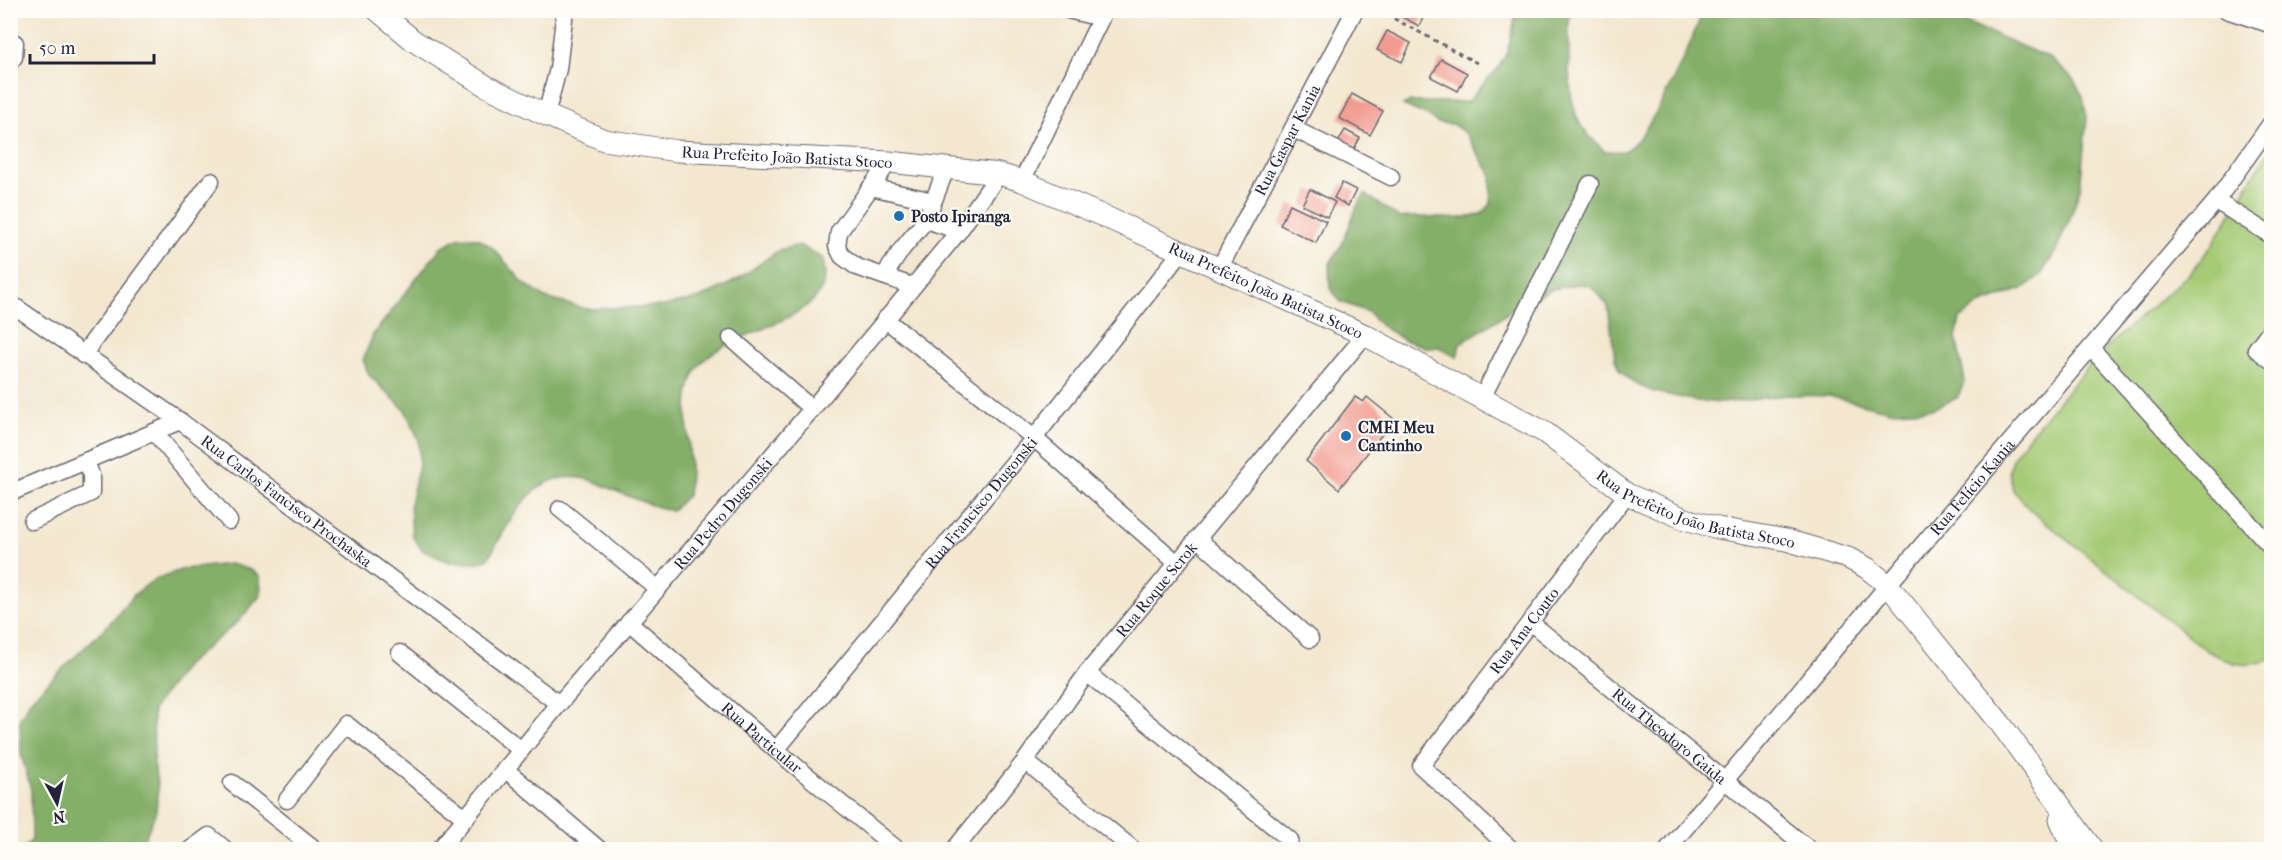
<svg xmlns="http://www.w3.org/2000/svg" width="2282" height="860" font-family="'IM FELL French Canon',serif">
<rect width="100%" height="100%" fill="#fdfcf7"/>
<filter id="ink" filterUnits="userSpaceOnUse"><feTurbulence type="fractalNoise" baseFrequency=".0167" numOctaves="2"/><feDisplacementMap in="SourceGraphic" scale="12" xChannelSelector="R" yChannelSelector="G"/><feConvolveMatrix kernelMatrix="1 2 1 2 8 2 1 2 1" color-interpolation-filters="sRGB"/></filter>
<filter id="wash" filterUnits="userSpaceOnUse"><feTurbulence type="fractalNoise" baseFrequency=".008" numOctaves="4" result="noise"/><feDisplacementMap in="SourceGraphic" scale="24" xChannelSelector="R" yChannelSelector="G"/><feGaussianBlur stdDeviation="1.35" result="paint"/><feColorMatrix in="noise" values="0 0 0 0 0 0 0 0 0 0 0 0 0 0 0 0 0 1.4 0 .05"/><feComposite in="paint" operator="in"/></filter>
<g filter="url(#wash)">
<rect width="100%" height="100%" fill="#f3e7cf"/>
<path fill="#a5cb76" stroke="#647658" stroke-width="1.5" d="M2271,150V659C2245,670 2229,663 2206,650L2030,510L2013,490L2009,471L2012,459L2028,437L2099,354L2191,272L2213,244L2264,158Z"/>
<path fill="#84af67" stroke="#536851" stroke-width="1.5" d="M1517,11H1569C1570,43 1564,99 1582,127C1587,135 1597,143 1604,151C1609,151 1617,152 1623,151C1649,143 1693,38 1703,11H1941L2051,59L2073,79L2083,97L2087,118L2080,188L2071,216L2055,253L2041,275L2022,289L1979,305L1960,319L1956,338L1965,381L1957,398L1932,409L1890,411L1829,396L1786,395L1722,403L1697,401L1654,392L1635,384L1619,370L1615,359L1608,306L1591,286L1579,284L1553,289L1526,301L1460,344L1457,357L1439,347L1429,348L1404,340L1380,325L1368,312L1341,302L1330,288L1329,265L1342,244L1358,204L1365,194L1400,218C1424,214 1459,223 1481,214C1485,212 1488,207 1491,204V175L1466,134L1452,124L1437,123L1430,117L1403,105L1409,102H1467L1498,68L1507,52Z
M460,237L478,238L492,247L523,282L545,298L587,309L664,306L700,298L737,280L779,250L799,245L822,258C846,324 721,327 697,369C680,397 690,437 690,468C690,477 689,486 688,495L672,511C652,506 634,499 616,491C606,487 596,481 586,479C532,467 511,521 488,559L476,563L449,562L423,551L412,536L410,504L419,465V440L405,410L369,375L363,360L373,335L441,247Z
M230,564L251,570L260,577L261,595L239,621L186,665L153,709L154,764L158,789L156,812L140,849H22L32,840L31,790L21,754L20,719L31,699L108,625L135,594L155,579L184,569Z"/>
<g id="blocks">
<path fill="#f29a8f" d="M1401,10H1427L1419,26L1398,15Z
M1387,31L1411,43L1402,62L1377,50Z
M1441,59L1467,73L1458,91L1431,77Z
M1352,94L1383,111L1370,135L1339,118Z
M1345,130L1360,138L1351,154L1336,146Z
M1342,183L1356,190L1348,206L1334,198Z
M1310,189L1335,202L1327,217L1302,205Z
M1290,204L1326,221L1316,243L1280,225Z
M1355,397L1363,402L1367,397L1394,419L1339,489L1306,461Z"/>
</g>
</g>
<g filter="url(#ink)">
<use href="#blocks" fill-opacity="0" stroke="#6b676f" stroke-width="1.5"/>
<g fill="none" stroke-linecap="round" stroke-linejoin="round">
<defs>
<g id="minor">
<path d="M2226,10L2272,25"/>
<path d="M10,40L15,43L14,57L10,62"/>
<path d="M546,115L558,69L565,10"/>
<path d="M1294,129L1391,177"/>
<path d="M889,162L839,232L837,246L842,256L857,267L912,286"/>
<path d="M1022,181L1101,18L1068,10"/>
<path d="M871,187L933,201"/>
<path d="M2216,201L2272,236"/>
<path d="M926,220L959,231"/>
<path id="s1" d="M1219,269L1355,10"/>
<path d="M884,276L902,249L926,220L946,169"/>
<path id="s2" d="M10,303L180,421L559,704"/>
<path d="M885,319L1034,438L1177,563"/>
<path d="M2272,328L2256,349L2272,361"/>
<path d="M731,338L812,409"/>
<path d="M2091,348L2272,548"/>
<path d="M83,355L211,181"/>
<path d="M1482,398L1590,184"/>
<path d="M154,432L229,521"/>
<path d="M10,493L180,421"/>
<path d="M560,509L657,588"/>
<path d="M32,521L91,493V475L86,461"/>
<path d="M1197,538L1310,639"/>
<path id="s3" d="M629,622L776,750L898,850"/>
<path id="s4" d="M1530,622L1810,850"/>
<path d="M400,653L521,750"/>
<path d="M1087,673L1290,840"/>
<path id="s5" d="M776,750L1034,438L1181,252"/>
<path d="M1025,761L1134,850"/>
<path d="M505,769L600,850"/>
<path d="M232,783L316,850"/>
<path d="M287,800L346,724L465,818"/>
<path d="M190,850L209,836L226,850"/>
<path id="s6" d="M439,850L559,704L812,409L959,231L999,174"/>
<path id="s7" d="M954,850L1025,761L1087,673L1365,335"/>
<path id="s8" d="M1512,850L1421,766L1627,494"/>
<path id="s9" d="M1667,850L1888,585L2216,201L2272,122"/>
</g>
<g id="major">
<path id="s10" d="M377,10L414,41L486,86L546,115L604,140L677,151L889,162L999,174L1022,181L1110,219L1365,335L1544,432L1627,494L1685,519L1718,528L1786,540L1848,558L1867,568L1888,585L1910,612L2000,723L2093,850"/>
<path d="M2060,819L2073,850"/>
</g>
</defs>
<use href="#minor" stroke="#6b676f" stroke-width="19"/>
<use href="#major" stroke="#6b676f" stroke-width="23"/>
<path stroke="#6b676f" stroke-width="3" stroke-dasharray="4.5 4.5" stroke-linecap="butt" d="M1378,10L1477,63"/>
<use href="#minor" stroke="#fff" stroke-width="16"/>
<use href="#major" stroke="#fff" stroke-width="21"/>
</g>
</g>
<g fill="#1f6fb2" stroke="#fdfcf7" stroke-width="2">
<circle cx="899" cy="216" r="6"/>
<circle cx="1346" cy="436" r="6"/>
</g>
<g text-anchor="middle" stroke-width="4.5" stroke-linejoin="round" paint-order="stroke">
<g font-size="16" fill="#22223b" stroke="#fdfcf7">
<text dy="6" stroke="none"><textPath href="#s1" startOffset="146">Rua Gaspar Kania</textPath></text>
<text dy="6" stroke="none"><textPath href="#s10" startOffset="447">Rua Prefeito João Batista Stoco</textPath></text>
<text dy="6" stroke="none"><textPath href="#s10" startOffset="951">Rua Prefeito João Batista Stoco</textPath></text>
<text dy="6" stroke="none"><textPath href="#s9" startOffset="474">Rua Felício Kania</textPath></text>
<text dy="6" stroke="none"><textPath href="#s2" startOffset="340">Rua Carlos Fancisco Prochaska</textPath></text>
<text dy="6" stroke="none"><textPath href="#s5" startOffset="321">Rua Francisco Dugonski</textPath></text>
<text dy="6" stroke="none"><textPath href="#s10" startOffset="1437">Rua Prefeito João Batista Stoco</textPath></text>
<text dy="6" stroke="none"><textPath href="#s6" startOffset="440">Rua Pedro Dugonski</textPath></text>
<text dy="6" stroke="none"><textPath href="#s7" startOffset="330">Rua Roque Scrok</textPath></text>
<text dy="6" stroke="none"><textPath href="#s8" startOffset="294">Rua Ana Couto</textPath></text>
<text dy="6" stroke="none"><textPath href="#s3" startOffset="176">Rua Particular</textPath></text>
<text dy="6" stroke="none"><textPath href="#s4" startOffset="180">Rua Theodoro Gaida</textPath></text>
</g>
<g font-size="16" font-weight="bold" fill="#22223b" stroke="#fdfcf7" text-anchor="start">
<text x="911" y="222">Posto Ipiranga</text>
<text x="1358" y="433">CMEI Meu<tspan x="1358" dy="18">Cantinho</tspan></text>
</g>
</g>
<rect width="2282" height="860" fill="none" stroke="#fdfcf7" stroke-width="36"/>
<g transform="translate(57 803) rotate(172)" stroke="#fdfcf7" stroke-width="4.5" paint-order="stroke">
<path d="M0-4.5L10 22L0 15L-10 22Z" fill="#22223b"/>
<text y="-9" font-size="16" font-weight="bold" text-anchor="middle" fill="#22223b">N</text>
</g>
<path d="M30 54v9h124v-9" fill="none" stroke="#22223b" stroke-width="3"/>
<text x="39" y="54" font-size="18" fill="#22223b" stroke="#fdfcf7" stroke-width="4.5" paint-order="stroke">50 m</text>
</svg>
